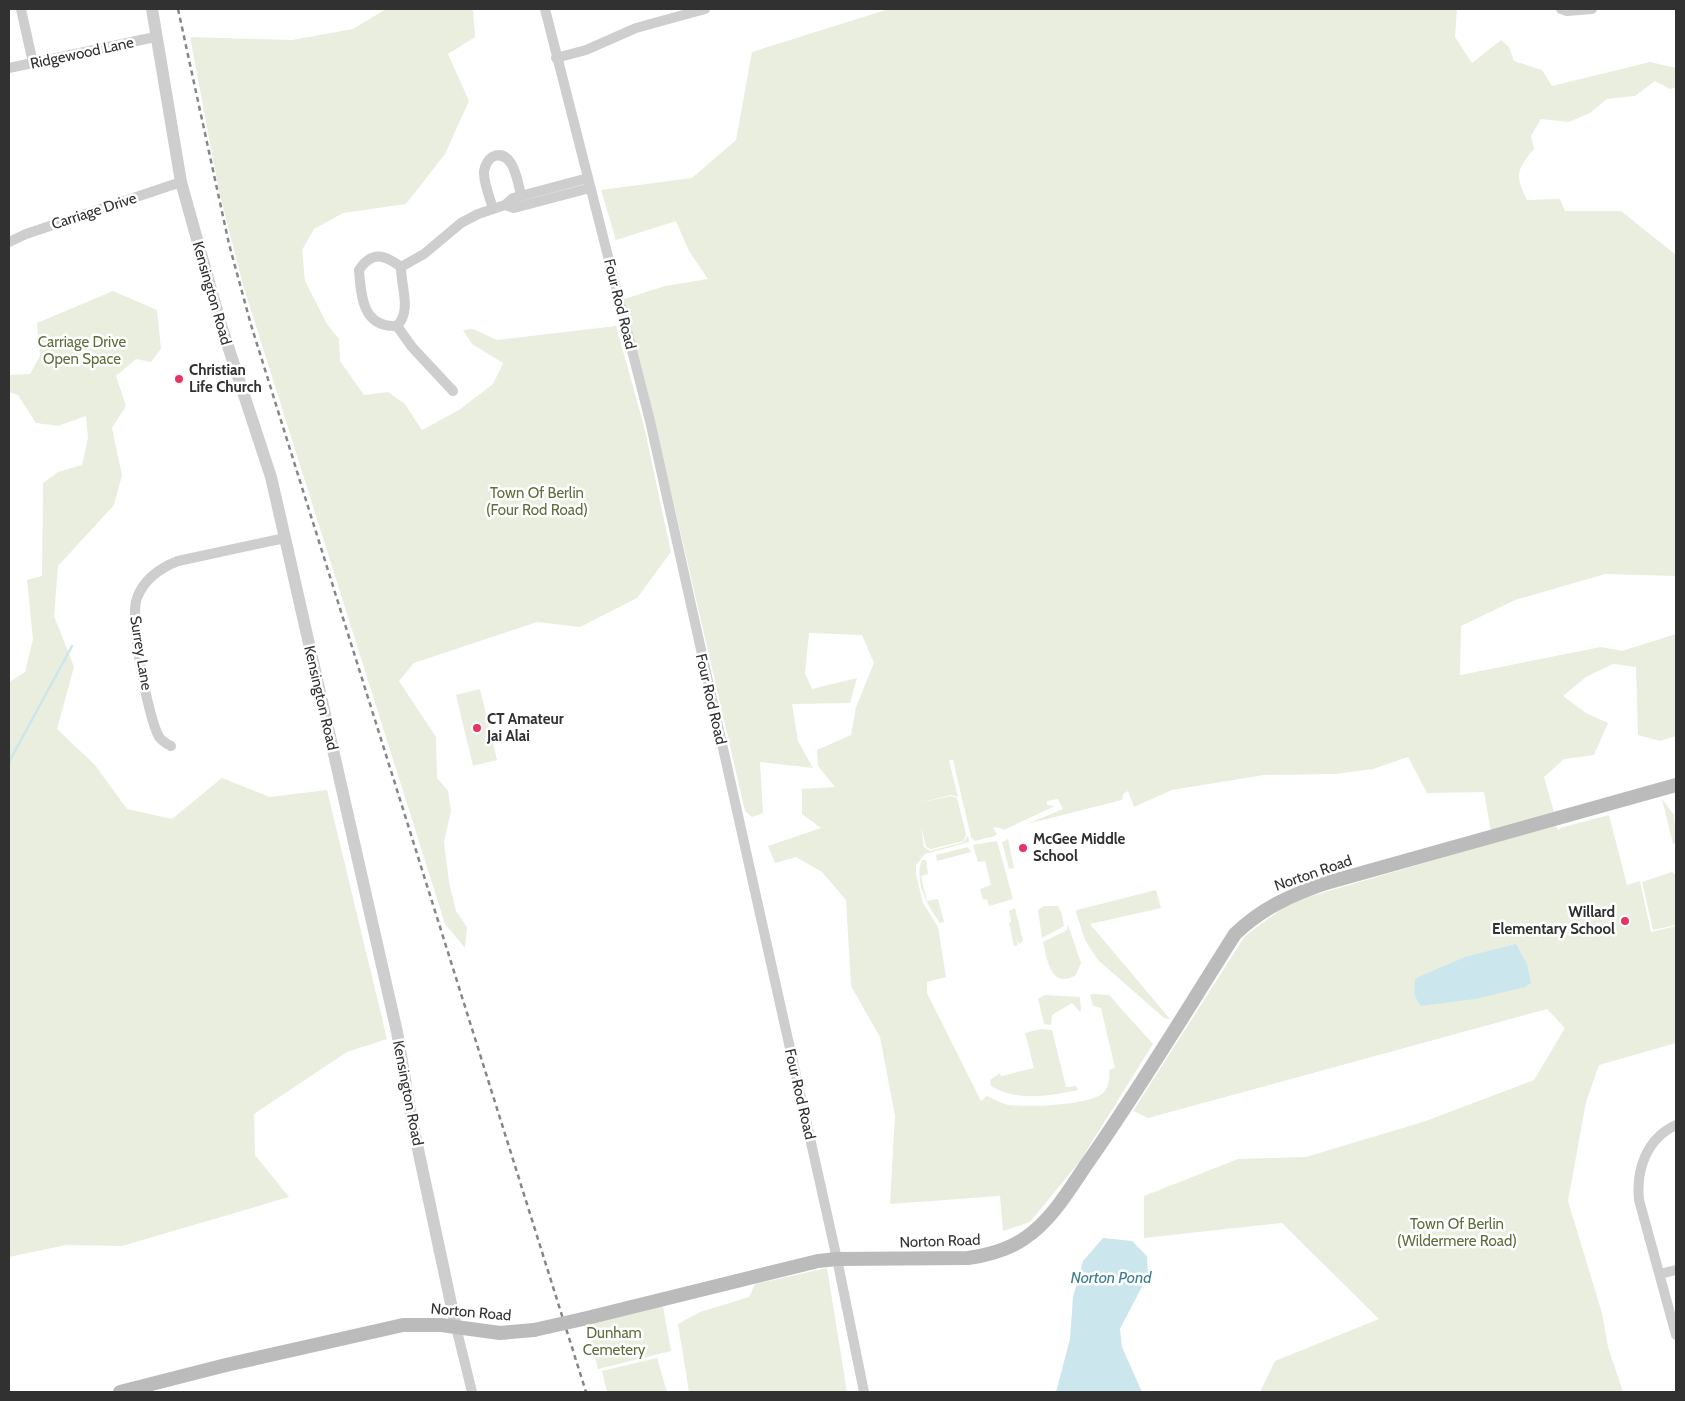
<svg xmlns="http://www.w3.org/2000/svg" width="1685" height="1401" font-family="Cabin,sans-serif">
<rect width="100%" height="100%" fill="#fff"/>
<path fill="#eaeedf" d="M386,9H473L475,37L448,54L469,101L445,154L406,204L343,213L314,229L302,250L305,281L327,324L339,339L340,361L364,395L388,392L405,404L422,430L459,410L493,384L503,363L472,344L463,330L473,329L497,340L616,326L644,426L671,552L637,598L580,627L537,622L414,663L399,681L436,737L437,778L448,791L451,811L444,842L449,882L456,911L467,927L465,948L445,924L243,285L219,191L190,37L292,40L353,29Z
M889,9H1457L1455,37L1472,63L1501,40L1509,47L1514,61L1542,70L1552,86L1650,62L1676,68V87L1670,89L1655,81L1635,96L1607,99L1590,113L1569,122L1541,119L1531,136L1534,149C1516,170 1515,176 1527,200L1560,199L1565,211H1621L1676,255V576L1605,574L1515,600L1461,626L1460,675L1601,647L1622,651L1676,634V736L1660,741L1638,735L1636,667L1613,664L1586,677L1563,696L1586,713L1608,723L1594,755L1564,759L1544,777L1554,812L1491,832L1484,792L1427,793L1408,757L1373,769L1335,774L1264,775L1172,790L1134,807L1128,791L1123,794L1122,800L1027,824L1063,809L1058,799L1047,801V805L1055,806L1004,830L996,827L993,828L997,834L995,836L975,841L971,837L953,760H949L958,797L951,795L919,803L951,796L957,798L966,834L964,841L931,849L926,847L921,826L924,847L930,851L964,842L968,835L969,842L925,854L916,865V874L923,903L938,927L946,977L927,982V993L981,1101L987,1096C994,1099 1002,1104 1009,1105C1027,1107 1091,1106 1104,1092C1109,1087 1110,1077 1109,1070L1115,1068L1101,1008L1093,1006L1090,995L1092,994L1109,995L1153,1044L1080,1161L1030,1222L1003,1231L1000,1196L890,1204L895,1116L880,1037L851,986L846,900L822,872L796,857L775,863L768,846L821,828L802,814V789L835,787L818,766L817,750L851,735L856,707L874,663L862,635L809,633L805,673L812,689L857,678L850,703L792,704L798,741L813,768L760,762L763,813L752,817L745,811L676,513L624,299L665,286L708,279L689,251L676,221L616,240L601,190L692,178L736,140L752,52Z
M113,291L157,310L161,349L151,362L136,359L116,376L126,406L112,428L122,475L114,505L58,566L54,616L74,667L57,729L95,765L127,809L172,819L222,778L270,797L327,790L387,1039L347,1052L254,1114L255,1155L289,1197L122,1246L66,1245L9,1257V682L25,672L33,639L27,580L42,576L43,483L58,472L82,465L88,438L86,416L58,426L36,423L18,395L9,392V375L30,374L40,356L37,323Z
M480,689L497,760L473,766L456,695Z
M1662,799L1674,815L1676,843L1673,844Z
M1609,815L1627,885L1640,881L1651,932L1676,926V1043L1599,1065L1586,1102L1568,1201L1602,1313L1608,1347L1623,1392H1260L1275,1361L1379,1319L1282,1223L1144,1238V1196L1238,1159L1306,1157L1426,1121L1534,1080L1565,1028L1547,1009L1148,1118L1133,1111L1245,936L1291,902L1555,825L1559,831L1560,828Z
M1008,839L1014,868L1009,869L1002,842Z
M997,841L1013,899L989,906L987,899L983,900L980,889L991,885L985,861L978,862L973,845Z
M968,847L971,852L937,861L936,855Z
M922,860H926L928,874L921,876L927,901L938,899L944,922L940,923C928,906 913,882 922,860Z
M1672,872L1676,875V925L1653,930L1642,882Z
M1156,890L1161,908L1090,924L1170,1019L1164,1018L1098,960L1085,940L1076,912L1077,910Z
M1058,906L1062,914L1064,926L1042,938L1038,910L1044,906Z
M1015,908L1023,941L1019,944L1016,937L1018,945L1014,946L1009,923L1011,922L1009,911Z
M1068,925L1081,963L1076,975C1051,990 1047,959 1043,942L1067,930Z
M1045,995L1080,997L1081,1010L1080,1012L1072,1003L1052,1015L1051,1025L1044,1024L1038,999Z
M1041,1029L1052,1030L1066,1087L1076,1086L1078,1090C1049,1096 1017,1102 991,1086L990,1080L1000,1073L1001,1076L1034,1068L1025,1033Z
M827,1268L847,1392H689L678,1324L700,1312L749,1297L755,1284Z
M663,1306L671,1351L598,1369L586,1325Z
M657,1358L667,1392H607L602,1371Z"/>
<path fill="#cbe7ed" d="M1516,944L1527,964L1531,983L1525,987L1475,999L1421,1006C1414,999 1413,986 1416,978L1465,957Z
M1103,1238L1132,1241L1147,1256L1148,1275L1120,1329L1122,1347L1142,1392H1056L1070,1339L1073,1297L1083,1261Z"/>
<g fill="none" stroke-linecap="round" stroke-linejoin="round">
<path stroke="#cbe7ed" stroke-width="2.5" d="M9,762L72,646"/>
<path stroke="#cecece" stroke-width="10" d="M21,9L33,63
M545,9L650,421L837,1259L864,1392
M1561,9L1567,11L1592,9
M556,58L586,50L636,28L705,9
M9,68L155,37
M588,178L513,198L505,205L514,208L590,188
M493,209C490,198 483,182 484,171C485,166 488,160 492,157C513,147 518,183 521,195
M9,242L26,234L181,182
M401,267C401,288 412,310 397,326C363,328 361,297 359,270C372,250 385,255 401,267L424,254L461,223L478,214L505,205
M397,326L412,347L453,391
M171,746C167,744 162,741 159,737C148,718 129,618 137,598C144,579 160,568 178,561L285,538
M1676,1125C1646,1139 1636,1170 1639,1200L1676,1335
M1660,1274L1676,1270
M456,1327L472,1392"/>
<path stroke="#cecece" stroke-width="12" d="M152,9L181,182L221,325L271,477L285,538L397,1032L412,1121L456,1327"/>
<path stroke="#bbb" stroke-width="14" d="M583,1319L818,1261L837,1259L968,1258C989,1255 1008,1250 1025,1238C1051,1221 1069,1190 1086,1165C1139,1090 1186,1011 1235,934C1262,908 1291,895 1326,883L1676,785
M120,1392L226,1365L403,1325H441L500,1333L534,1330"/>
<path stroke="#868686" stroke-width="2.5" stroke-dasharray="5 4" stroke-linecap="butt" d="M178,9L229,244L251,325L586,1392"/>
<path stroke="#bbb" stroke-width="14" d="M534,1330L583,1319"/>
</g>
<g fill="#e83363" stroke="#fff" stroke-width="2">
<circle cx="179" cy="379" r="5"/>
<circle cx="477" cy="728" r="5"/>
<circle cx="1023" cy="848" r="5"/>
<circle cx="1625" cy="921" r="5"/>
</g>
<g text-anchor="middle" stroke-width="5" stroke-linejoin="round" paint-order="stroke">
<g font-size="15" fill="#313131" stroke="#fff">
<text transform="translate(82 53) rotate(-12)" y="5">Ridgewood Lane</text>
<text transform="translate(94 211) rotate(-18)" y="5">Carriage Drive</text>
<text transform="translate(212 293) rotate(74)" y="5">Kensington Road</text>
<text transform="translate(620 304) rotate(76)" y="5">Four Rod Road</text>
<text transform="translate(141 653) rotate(81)" y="5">Surrey Lane</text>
<text transform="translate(321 698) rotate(77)" y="5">Kensington Road</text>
<text transform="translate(711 699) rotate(77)" y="5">Four Rod Road</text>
<text transform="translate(1313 873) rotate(-19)" y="5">Norton Road</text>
<text transform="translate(408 1093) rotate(79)" y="5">Kensington Road</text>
<text transform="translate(800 1094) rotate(77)" y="5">Four Rod Road</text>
<text transform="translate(940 1241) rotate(-2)" y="5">Norton Road</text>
<text transform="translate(471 1312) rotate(5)" y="5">Norton Road</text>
</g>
<g font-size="15" fill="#5d6e3d" stroke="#fff">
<text x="82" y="347">Carriage Drive<tspan x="82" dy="17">Open Space</tspan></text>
<text x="537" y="498">Town Of Berlin<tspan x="537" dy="17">(Four Rod Road)</tspan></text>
<text x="1457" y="1229">Town Of Berlin<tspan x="1457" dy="17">(Wildermere Road)</tspan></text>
<text x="614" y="1338">Dunham<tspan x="614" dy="17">Cemetery</tspan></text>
</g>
<g font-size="15" font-weight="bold" fill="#313131" stroke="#fff" text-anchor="start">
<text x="189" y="375">Christian<tspan x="189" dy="17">Life Church</tspan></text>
<text x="487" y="724">CT Amateur<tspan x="487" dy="17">Jai Alai</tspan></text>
<text x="1033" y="844">McGee Middle<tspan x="1033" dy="17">School</tspan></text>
<text x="1615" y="917" text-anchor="end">Willard<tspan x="1615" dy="17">Elementary School</tspan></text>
</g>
<g font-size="16" font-style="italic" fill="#3b7e8e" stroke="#fff">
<text x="1111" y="1283">Norton Pond</text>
</g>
</g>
<rect width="1685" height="1401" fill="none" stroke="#313131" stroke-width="20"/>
</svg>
